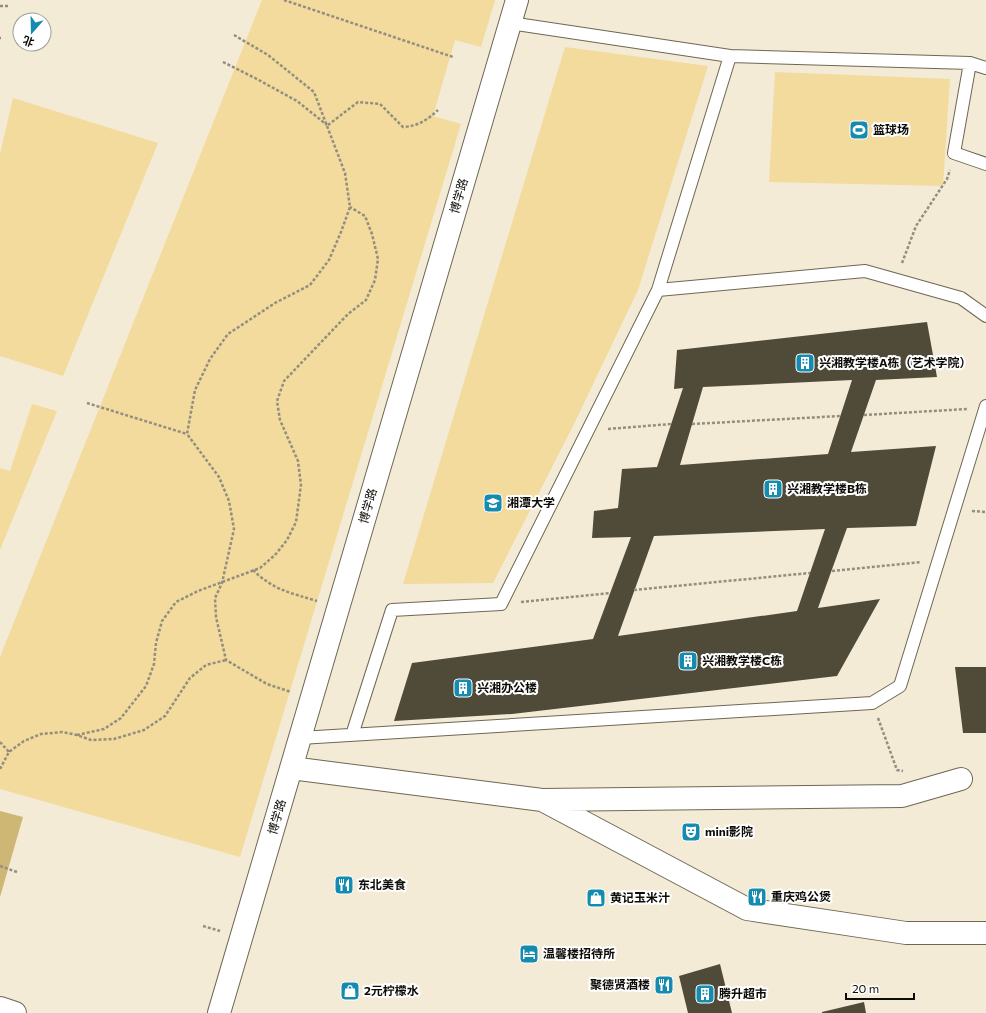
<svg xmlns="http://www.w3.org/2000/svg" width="986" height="1013" font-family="Commissioner,'Noto Sans SC',sans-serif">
<rect width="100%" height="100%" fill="#f3ebd6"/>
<path fill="#f2db9c" d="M262,0H495L481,47L455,40L433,116L461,124L240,857L0,789V657Z
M565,47L708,66L638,290L574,424L493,583L403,584Z
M775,72L950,79L943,186L769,182Z
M13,98L158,143L63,376L0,356V154Z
M32,404L57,411L0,550V468L10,471Z"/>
<path fill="#ceb674" d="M0,811L23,817L0,897Z"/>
<path fill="#504a39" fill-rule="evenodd" d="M927,322L937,377L876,380L851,452L936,446L916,526L847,528L818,608L880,599L837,676L512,714L394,721L412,663L593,639L631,537L592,538L594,511L618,508L622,469L657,467L683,388L674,389L677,350ZM852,380L828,454L680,465L703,387ZM825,529L797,611L618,636L654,536Z
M955,667H986V733H963Z
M720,964L732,1013H688L679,976Z
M864,1002L866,1013H822V1012Z"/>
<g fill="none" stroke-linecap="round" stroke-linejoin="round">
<defs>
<path id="lane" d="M510,23L730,56
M970,63L954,153L986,164
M658,290L865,271L961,298L986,316
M352,735L392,610L501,604L658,290L730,56L970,63L986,68
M300,738L872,703L900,686L986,406"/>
<path id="street" d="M291,768L542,800L902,796L961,779
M544,801L747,909L906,933H986
M0,1008L15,1013
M219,1013L517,0"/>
</defs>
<use href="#lane" stroke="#6d6754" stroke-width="14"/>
<use href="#street" stroke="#6d6754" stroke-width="24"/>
<path stroke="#938e7f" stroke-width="2.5" stroke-dasharray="3 2" stroke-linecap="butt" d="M284,0L453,57
M0,6H8
M234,35L268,55L314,92L345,173L350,207L341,232L329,260L310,285L275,303L228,334L210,359L195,390L187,434L219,477L229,501L234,529L222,583L215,598L216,617L226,660L267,684L291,692
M0,38H1
M223,62L255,78L297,101L327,125
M328,125L358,102L380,104L403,127C419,126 427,120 438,110
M902,263L916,226L947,179L950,170
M87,403L187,434
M864,415L967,409
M692,424L841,416
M608,429L671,424
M972,511L986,512
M253,570C273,590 291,593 317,601
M832,571L921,562
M634,590L810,573
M521,602L610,593
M878,718L897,770L903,771
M77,735L104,729L121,718L146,686L154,664L156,643L162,621L176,602L198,591L260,568L275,555L287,540L296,522L301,485L298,461L280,420L277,401L284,381L348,314L366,300L375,280L378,259L372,234L365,216L350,207
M0,742L9,752
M0,769L9,752L24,741L41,734L62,732L77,735L91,740L114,739L144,730L165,716L190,678L206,665L226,660
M0,866L17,872
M203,926L220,931"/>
<use href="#lane" stroke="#fff" stroke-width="12"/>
<use href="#street" stroke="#fff" stroke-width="22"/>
</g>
<defs>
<symbol id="stadium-square" viewBox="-11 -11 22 22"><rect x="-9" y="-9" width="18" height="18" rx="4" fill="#158caf" stroke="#fff"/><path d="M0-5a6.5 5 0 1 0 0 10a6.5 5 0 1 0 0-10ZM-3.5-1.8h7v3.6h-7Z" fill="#fff"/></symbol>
<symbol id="building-square" viewBox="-11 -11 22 22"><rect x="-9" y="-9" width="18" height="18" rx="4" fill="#158caf" stroke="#fff"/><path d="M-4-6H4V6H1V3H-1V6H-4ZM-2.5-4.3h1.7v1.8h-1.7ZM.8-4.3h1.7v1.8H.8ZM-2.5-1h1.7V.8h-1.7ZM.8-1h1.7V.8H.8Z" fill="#fff"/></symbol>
<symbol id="university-square" viewBox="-11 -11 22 22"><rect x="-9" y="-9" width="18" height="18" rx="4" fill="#158caf" stroke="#fff"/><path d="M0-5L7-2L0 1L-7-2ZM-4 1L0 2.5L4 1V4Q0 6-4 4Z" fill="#fff"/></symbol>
<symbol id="theatre-square" viewBox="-11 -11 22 22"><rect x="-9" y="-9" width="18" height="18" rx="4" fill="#158caf" stroke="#fff"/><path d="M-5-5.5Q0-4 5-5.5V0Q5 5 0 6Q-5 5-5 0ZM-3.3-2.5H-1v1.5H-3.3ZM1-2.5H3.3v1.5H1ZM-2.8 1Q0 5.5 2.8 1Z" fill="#fff"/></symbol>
<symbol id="restaurant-square" viewBox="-11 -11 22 22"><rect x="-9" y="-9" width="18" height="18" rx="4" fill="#158caf" stroke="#fff"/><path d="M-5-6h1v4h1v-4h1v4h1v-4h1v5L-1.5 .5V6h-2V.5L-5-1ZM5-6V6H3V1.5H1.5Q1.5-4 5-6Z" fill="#fff"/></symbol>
<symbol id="shop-square" viewBox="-11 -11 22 22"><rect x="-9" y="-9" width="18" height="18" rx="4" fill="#158caf" stroke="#fff"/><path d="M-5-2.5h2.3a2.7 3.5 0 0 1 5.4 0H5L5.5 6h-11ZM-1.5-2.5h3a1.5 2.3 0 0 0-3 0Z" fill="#fff"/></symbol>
<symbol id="hotel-square" viewBox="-11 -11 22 22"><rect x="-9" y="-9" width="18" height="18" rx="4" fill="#158caf" stroke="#fff"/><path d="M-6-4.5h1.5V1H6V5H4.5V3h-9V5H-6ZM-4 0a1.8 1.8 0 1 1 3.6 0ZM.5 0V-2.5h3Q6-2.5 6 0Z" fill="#fff"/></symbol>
</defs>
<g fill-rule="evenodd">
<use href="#stadium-square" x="848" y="119" width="22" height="22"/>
<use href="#building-square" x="794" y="352" width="22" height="22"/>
<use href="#building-square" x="762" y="478" width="22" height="22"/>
<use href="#university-square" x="482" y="492" width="22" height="22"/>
<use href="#building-square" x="677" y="650" width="22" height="22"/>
<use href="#building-square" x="452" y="677" width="22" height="22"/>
<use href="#theatre-square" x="680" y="821" width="22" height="22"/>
<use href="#restaurant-square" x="333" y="874" width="22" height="22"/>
<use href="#restaurant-square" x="746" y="886" width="22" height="22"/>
<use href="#shop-square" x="585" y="887" width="22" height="22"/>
<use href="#hotel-square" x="518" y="943" width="22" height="22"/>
<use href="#restaurant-square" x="653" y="974" width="22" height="22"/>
<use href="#shop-square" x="339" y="980" width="22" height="22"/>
<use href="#building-square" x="694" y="983" width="22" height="22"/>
</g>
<g text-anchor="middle" stroke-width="4" stroke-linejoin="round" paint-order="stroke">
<g font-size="12" font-weight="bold" fill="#0e0c06" stroke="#fff" text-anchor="start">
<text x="873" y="134">篮球场</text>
<text x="819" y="367">兴湘教学楼A栋（艺术学院）</text>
<text x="787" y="493">兴湘教学楼B栋</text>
<text x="507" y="507">湘潭大学</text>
<text x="702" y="665">兴湘教学楼C栋</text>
<text x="477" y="692">兴湘办公楼</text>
<text x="705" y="836">mini影院</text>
<text x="358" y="889">东北美食</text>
<text x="771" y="901">重庆鸡公煲</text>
<text x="610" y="902">黄记玉米汁</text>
<text x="543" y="958">温馨楼招待所</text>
<text x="650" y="989" text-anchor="end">聚德贤酒楼</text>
<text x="364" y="995">2元柠檬水</text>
<text x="719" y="998">腾升超市</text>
</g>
<g font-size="12" fill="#0e0c06" stroke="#fff">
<text transform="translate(459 196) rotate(-74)" y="4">博学路</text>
<text transform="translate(368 506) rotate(-74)" y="4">博学路</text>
<text transform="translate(277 817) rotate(-74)" y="4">博学路</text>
</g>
</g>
<g transform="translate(32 32) rotate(200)"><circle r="19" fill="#ffffff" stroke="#9f9e9b"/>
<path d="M0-3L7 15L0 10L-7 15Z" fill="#158caf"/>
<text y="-6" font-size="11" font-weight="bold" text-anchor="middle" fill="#0e0c06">北</text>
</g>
<path d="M846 993v6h68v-6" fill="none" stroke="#0e0c06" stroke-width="2"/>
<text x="852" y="993" font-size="12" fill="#0e0c06" stroke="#ffffff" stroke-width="3" paint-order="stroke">20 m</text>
</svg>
